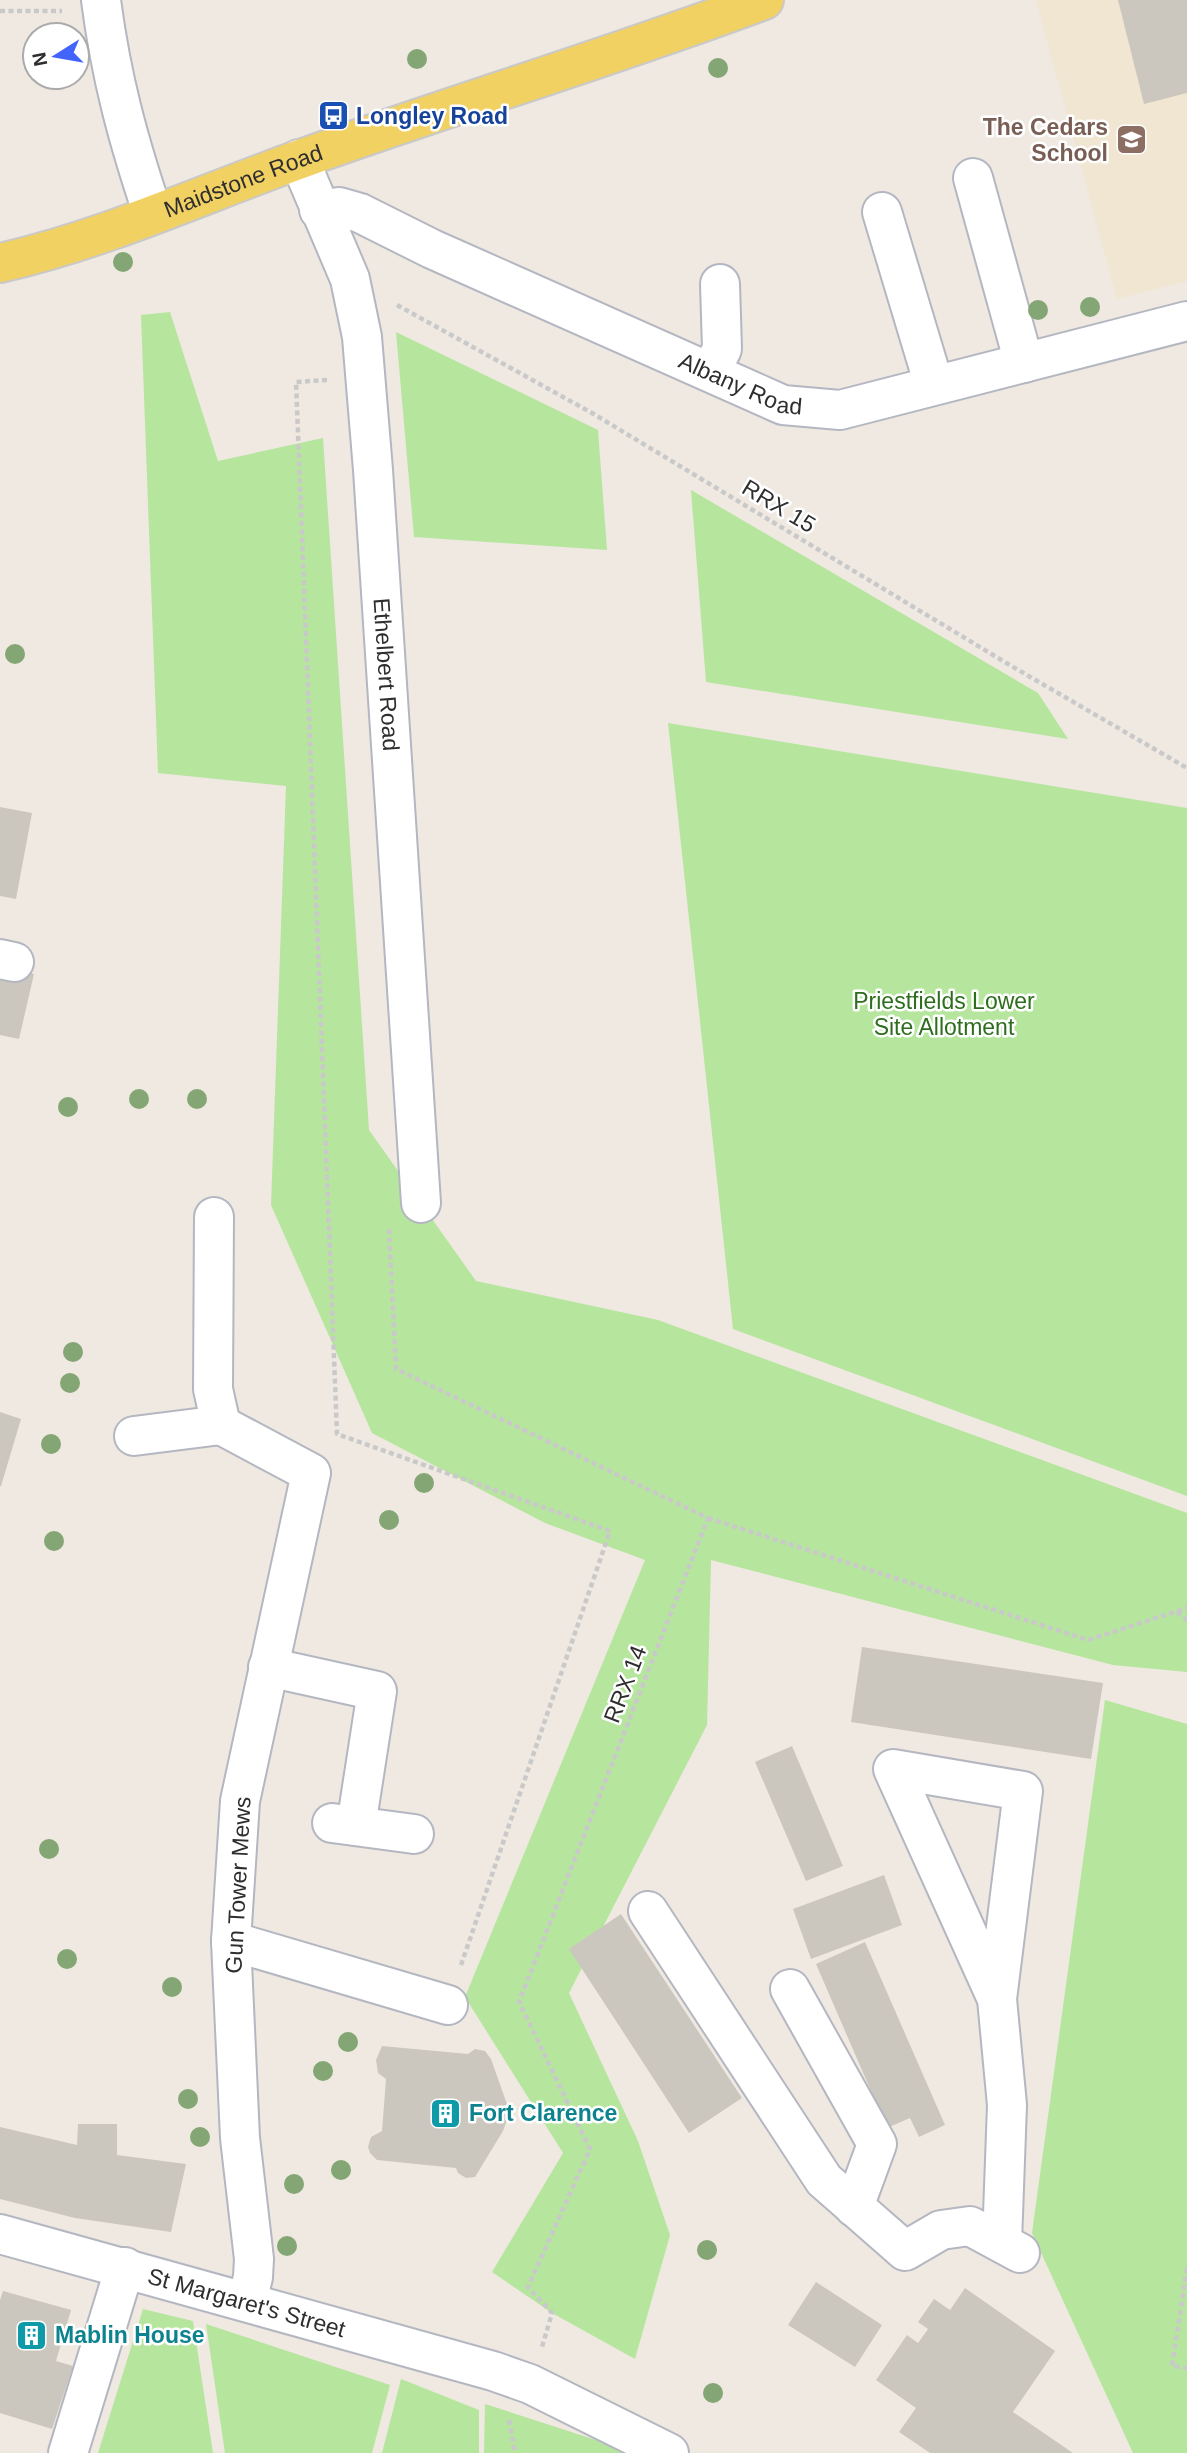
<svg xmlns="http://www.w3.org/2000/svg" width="1187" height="2453" font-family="Helvetica,sans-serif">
<rect width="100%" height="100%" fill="#efe9e1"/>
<path fill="#f0e6d1" d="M1036,0H1187V281L1117,299Z"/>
<path fill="#b6e59e" d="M170,312L218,461L323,438L369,1130L476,1281L658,1320L1187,1513V1672L1113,1665L711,1560L707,1725L569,1993L638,2141L670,2235L635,2359L552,2313L492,2272L563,2153L465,1997L645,1560L545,1523L372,1433L271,1205L286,786L158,773L141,315Z
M396,332L598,430L607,550L414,537Z
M691,490L1038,693L1068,739L706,682Z
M668,723L1187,808V1496L733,1329Z
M1105,1700L1187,1724V2453H1133L1032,2233Z
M143,2309L193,2321L213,2453H98Z
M206,2324L390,2385L372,2453H225Z
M401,2379L479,2410V2453H382Z
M485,2404L636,2453H484Z"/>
<path fill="#cbc7bf" d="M1118,0H1187V93L1144,104Z
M0,807L32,813L16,899L0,896Z
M0,966L34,974L19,1039L0,1035Z
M0,1412L21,1419L1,1486H0Z
M862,1647L1103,1683L1091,1759L851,1722Z
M792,1746L843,1866L806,1881L755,1762Z
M884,1875L902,1925L811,1959L793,1909Z
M621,1914L742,2098L689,2133L569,1949Z
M865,1942L945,2125L919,2137L910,2118L887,2128L816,1964Z
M382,2046L468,2054L475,2049L485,2051L491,2059L508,2107L507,2120L503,2131L475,2177L466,2178L458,2173L456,2168L377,2160L370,2153L368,2147L371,2137L382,2131L386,2079L378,2073L376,2060Z
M78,2124H117V2155L186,2164L171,2232L75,2218L0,2199V2127L77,2145Z
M816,2282L882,2325L855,2367L788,2325Z
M965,2288L1055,2351L1013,2412L1073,2453H930L899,2432L916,2408L876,2380L907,2335L918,2343L928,2329L918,2322L934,2299L950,2310Z
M3,2291L71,2310L56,2361L73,2366L52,2429L0,2413V2300Z"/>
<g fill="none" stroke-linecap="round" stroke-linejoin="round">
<defs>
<g id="minor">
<path d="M101,0C111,77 128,140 153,214"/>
<path id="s1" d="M299,159L350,279L362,337L373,470L421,1203"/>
<path d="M973,178L1024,363"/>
<path id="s2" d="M319,210L339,207L360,213L432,249L783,405L840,410L1187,321"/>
<path d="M882,212L934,385"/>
<path d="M711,371L722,349L720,284"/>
<path d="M0,959L14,962"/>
<path d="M214,1217L213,1389L221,1425"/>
<path d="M134,1436L221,1425L311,1473L240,1801L231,1941L240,2138L254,2259L253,2277L247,2302"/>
<path d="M268,1667L377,1691L356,1826"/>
<path d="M332,1823L414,1834"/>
<path d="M648,1911L824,2180L905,2251L941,2230L970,2226L1020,2253"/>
<path d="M231,1941L448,2005"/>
<path d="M790,1989L877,2144L854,2207"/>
<path d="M997,1999L893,1769L1023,1791L997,1999L1007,2105L1002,2242"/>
<path id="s3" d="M0,2234L493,2371L530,2384L669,2453"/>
<path d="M68,2453L125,2267"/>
</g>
<g id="major">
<path id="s4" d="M0,263C106,239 207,192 309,156C461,102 614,56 764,0"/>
</g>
</defs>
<use href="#minor" stroke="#b4b7c1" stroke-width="42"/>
<use href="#major" stroke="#c9c9c9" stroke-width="42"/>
<path stroke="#c9c9c9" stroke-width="4.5" stroke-dasharray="5 3.5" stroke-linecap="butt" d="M0,11H62
M397,305L592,413L1008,664L1187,768
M327,380L296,382L337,1434L610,1531L460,1968
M389,1229L396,1369L708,1518L519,2002L590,2149L528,2287L552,2313L542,2347
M708,1518L1088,1640L1187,1608
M1177,1612L1187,1620
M1187,2268L1172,2366L1187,2368
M509,2420L515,2453"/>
<use href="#minor" stroke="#fff" stroke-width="38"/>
<use href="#major" stroke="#f2d163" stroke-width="38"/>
</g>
<g fill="#84a574">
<circle cx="417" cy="59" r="10"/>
<circle cx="718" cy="68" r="10"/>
<circle cx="123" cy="262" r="10"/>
<circle cx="1090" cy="307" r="10"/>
<circle cx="1038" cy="310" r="10"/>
<circle cx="15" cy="654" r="10"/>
<circle cx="139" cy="1099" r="10"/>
<circle cx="197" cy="1099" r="10"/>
<circle cx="68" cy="1107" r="10"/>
<circle cx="73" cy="1352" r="10"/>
<circle cx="70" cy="1383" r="10"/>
<circle cx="51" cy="1444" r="10"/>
<circle cx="424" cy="1483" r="10"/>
<circle cx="389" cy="1520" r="10"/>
<circle cx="54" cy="1541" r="10"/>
<circle cx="49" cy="1849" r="10"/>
<circle cx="67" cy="1959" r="10"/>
<circle cx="172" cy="1987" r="10"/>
<circle cx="348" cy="2042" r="10"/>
<circle cx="323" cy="2071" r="10"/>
<circle cx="188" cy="2099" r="10"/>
<circle cx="200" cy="2137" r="10"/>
<circle cx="341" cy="2170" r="10"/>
<circle cx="294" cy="2184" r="10"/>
<circle cx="287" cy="2246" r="10"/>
<circle cx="707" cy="2250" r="10"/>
<circle cx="713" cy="2393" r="10"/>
</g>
<defs>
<symbol id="bus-square" viewBox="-11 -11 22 22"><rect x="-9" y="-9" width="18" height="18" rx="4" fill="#1a4fb4" stroke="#fff"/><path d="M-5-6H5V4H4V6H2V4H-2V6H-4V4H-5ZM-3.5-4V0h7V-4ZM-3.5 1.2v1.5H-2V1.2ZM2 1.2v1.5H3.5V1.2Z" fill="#fff"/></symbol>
<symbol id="school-square" viewBox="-11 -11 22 22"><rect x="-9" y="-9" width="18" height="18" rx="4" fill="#8d6e63" stroke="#fff"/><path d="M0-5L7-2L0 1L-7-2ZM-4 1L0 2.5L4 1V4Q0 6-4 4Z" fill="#fff"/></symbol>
<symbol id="building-square" viewBox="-11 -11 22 22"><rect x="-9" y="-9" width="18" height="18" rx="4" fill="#0f9aa8" stroke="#fff"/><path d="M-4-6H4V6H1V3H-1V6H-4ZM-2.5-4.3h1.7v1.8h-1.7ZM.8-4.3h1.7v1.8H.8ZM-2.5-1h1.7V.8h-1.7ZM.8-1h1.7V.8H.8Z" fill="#fff"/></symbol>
</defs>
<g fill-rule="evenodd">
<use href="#bus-square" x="316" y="98" width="35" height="35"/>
<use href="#school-square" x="1114" y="122" width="35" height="35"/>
<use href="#building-square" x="428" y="2096" width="35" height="35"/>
<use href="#building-square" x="14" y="2318" width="35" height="35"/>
</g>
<g text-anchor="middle" stroke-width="5" stroke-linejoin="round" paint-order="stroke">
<g font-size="23" font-weight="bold" fill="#164399" stroke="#fff" text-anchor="start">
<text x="356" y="124">Longley Road</text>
</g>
<g font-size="23" font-weight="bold" fill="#785e54" stroke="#fff" text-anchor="end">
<text x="1108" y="135">The Cedars<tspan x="1108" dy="26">School</tspan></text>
</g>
<g font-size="23" fill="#2e2e2e" stroke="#fff">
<text dy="8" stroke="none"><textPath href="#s4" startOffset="257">Maidstone Road</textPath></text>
<text dy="8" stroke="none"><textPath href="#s2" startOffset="460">Albany Road</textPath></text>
<text transform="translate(779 506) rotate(31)" y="8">RRX 15</text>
<text dy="8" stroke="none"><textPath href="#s1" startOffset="528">Ethelbert Road</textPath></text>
<text transform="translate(625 1684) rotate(-69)" y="8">RRX 14</text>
<text transform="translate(238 1885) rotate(-87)" y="8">Gun Tower Mews</text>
<text dy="8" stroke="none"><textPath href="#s3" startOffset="256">St Margaret's Street</textPath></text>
</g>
<g font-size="23" fill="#2c6e1b" stroke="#fff">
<text x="944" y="1009">Priestfields Lower<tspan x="944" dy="26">Site Allotment</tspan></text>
</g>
<g font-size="23" font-weight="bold" fill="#0d838f" stroke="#fff" text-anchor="start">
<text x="469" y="2121">Fort Clarence</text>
<text x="55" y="2343">Mablin House</text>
</g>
</g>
<g transform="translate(56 56) rotate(259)"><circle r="33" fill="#ffffff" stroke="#ababab" stroke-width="2"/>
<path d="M0-5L12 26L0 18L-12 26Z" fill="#4264fb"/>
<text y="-10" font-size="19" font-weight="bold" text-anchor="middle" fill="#2e2e2e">N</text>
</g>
</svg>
